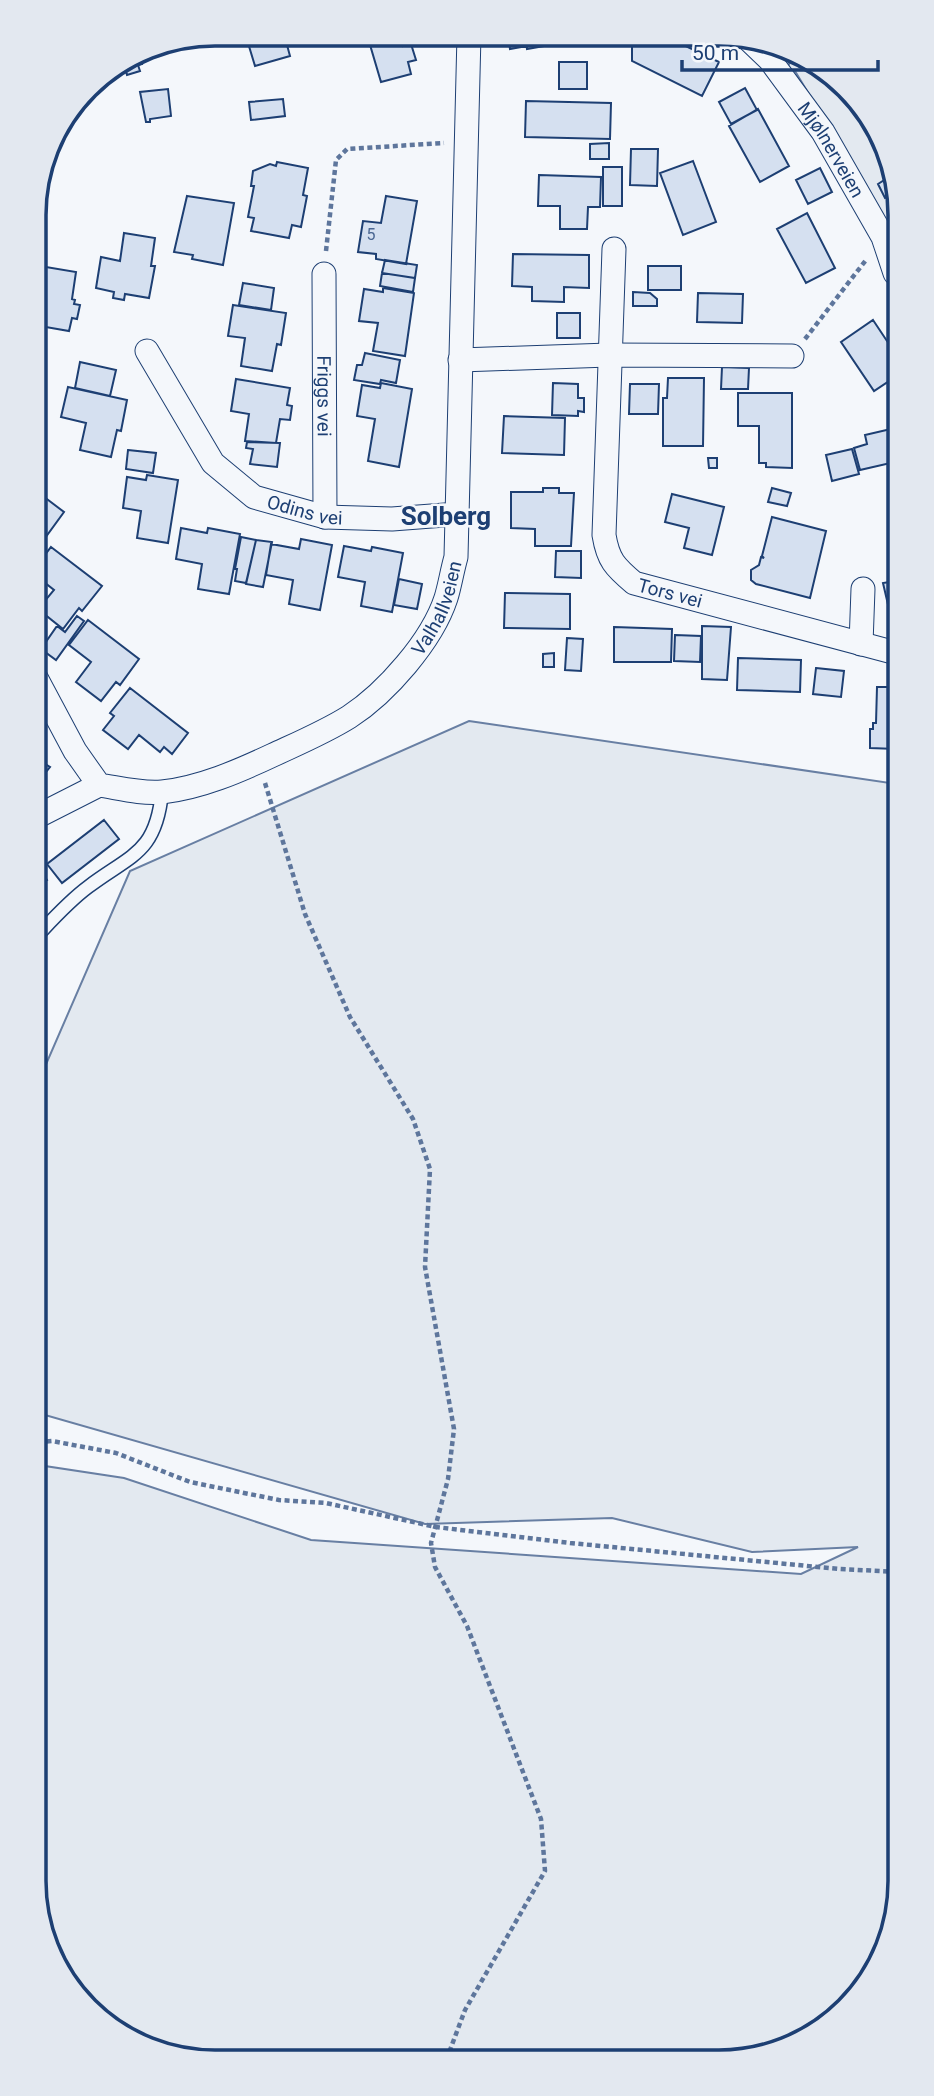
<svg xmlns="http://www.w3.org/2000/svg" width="934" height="2096" font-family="Roboto,sans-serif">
<rect width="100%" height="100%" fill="#f4f7fb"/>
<path fill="#e3e9f0" stroke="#687fa3" stroke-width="2" d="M793,56L839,78L894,167L895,221L888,225L795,71L787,68Z
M469,721L897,784L900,1894L887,1951L856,2001L767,2056L179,2059L95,2018L40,1929L38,1465L124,1478L311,1540L801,1574L858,1547L752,1552L612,1518L425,1524L38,1413L37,1085L130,871Z"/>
<path fill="#d5e0f0" stroke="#1d3f73" stroke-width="2" d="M245,33L284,34L290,56L255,66Z
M379,34H389L390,41L401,38L403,46L411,44L416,60L408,62L411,74L381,82L368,38Z
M508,35H525L527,46L510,49Z
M525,35L593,36L594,37L527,49Z
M634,36H665L719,62L702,96L632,61V41Z
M139,51L142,64L138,65L140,71L127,75L125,68L108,72Z
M559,62H587V89H559Z
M745,88L757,110L731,124L719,102Z
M168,89L171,116L150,119V122H146L140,92Z
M283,99L285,116L251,120L249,102Z
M526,101L611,103L610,139L525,137Z
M758,109L789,166L760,182L729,126Z
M609,143V159H590V144Z
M631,149H658L657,186L630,185Z
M693,161L716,222L683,235L660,173Z
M277,162L308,168L303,195L307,196L301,227L292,225L289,238L251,231L254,218L248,217L254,186H251L253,171L270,164L276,166Z
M603,167H622V206H603Z
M820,168L832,192L808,204L796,180Z
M539,175L601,177L600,207H588L587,229H560V206H538Z
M886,179L894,194L885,198L878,184Z
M187,196L234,203L223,265L192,259L193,255L174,252Z
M386,196L417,201L406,264L376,259V254L358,252L363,221L381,223Z
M807,213L835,268L806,283L777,229Z
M124,233L155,238L151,266H155L149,298L125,294L124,300L113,298L114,292L96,288L101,257L120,261Z
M513,254L589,255V288L564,287V302L532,301V287L512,286Z
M385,260L417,265L415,278L382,273Z
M34,265L76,272L72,299L75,300L74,304L80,305L77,319L72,318L69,331L34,325Z
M648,266H681V290H648Z
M382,273L415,278L413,292L380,286Z
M243,283L274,288L271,310L239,305Z
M383,288L414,293L405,356L373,351L378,323L359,321L364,289L383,292Z
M633,292L650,293L657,299V306H633Z
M698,293L743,294L742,323L697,322Z
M233,305L286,313L281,345L277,344L272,371L241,366L245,338L228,336Z
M557,313H580V338H557Z
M873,320L895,353V362L890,365L895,377L874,391L841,342Z
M365,353L400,360L396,383L381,380L380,384L354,380L357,365H362Z
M80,362L116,370L110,396L75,388Z
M722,367L749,368L748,389H721Z
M668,378H704L703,446H663V398H667Z
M236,379L290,388L287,405L292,406L290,420L280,419L276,443L245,441L249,414L231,411Z
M381,383L412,389L399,467L368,461L375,419L357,416L362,385L380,388Z
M553,383L578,384V398H584V412L578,411V416L552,415Z
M630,384H659L658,414H629Z
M68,387L127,400L121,431L117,430L111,457L80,450L86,423L61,417Z
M738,393H792V468L766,467V463H759V426H738Z
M504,416L565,418L564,455L502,453Z
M895,428V462L860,470L854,448L867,444L865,435Z
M247,442L280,443L277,467L250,464L253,449L246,448Z
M852,449L859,474L832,481L826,455Z
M128,450L156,453L153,473L126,469Z
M708,458H717V468H709Z
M147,475L178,480L168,543L137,538L141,511L123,508L127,477L146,480Z
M543,488H559V493H574L571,546H535V529L511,528V492H543Z
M772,488L791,493L787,506L768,502Z
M35,490L64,512L45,538L41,535L35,543Z
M672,494L724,507L712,555L684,548L689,528L665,522Z
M772,517L826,531L810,598L756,584L751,580V570L759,565L761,557L764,558L762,556Z
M181,528L207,533L208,528L240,534L229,594L198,589L202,564L176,559Z
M241,537L256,540L246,583L235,581L237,569H235Z
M301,539L332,545L320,610L289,604L293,580L266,575L271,544L299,549Z
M256,540L272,542L263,587L246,584Z
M896,545V574H895L889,547Z
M344,546L371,551L372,547L403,553L392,612L361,606L365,582L338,577Z
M51,547L102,586L82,611L79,608L63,629L38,609L54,590L35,575V568Z
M556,551H581V578L555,577Z
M399,579L422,584L417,609L394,605Z
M896,581V608L889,609L883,583Z
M505,593L570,594V629L504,628Z
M77,616L84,621L56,660L41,649L57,626L65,632Z
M88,620L139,659L120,685L116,682L101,701L76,682L91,662L69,645Z
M702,626L731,627L727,680L702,679Z
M614,627L672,629L671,662H614Z
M675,635L701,636L700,662L674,661Z
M567,638L583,639L581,671L565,670Z
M554,653V667H543V654Z
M738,658L801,660L800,692L737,690Z
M816,668L844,671L841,697L813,694Z
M877,687H896V749L870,748V729H873V723H876Z
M130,688L188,733L172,754L164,747L160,752L139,735L128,749L103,730L114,716L110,713Z
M42,762L50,767L42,777L36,771Z
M104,820L119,839L62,883L47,864Z
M36,864L47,880L36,888Z"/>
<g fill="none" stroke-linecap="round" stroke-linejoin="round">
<defs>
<path id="lane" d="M36,937C53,919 69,901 88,887C130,855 156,854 162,792"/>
<g id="street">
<path id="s1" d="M746,37L770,60L823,132L883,237L895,273"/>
<path id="s2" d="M614,249L604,535C608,560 615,567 634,583L896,653"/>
<path id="s3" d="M324,274L325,517"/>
<path id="s4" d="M147,351L213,463L254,497L325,517L392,519L458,514"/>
<path d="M460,360L609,355L792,356"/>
<path d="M861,644L863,589"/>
<path id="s5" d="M35,676L75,751L99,785C119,788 141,794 162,792C200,788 239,771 273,755C299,743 325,732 349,717C386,693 432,641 446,598C450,585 452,571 456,557L469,35"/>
<path d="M36,817L99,785"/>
</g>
</defs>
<use href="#lane" stroke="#1d3f73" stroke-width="15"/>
<use href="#street" stroke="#1d3f73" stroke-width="25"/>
<path stroke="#5e769c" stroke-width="4.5" stroke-dasharray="5 3.5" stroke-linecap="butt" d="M326,251L336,160L347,149L444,143
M805,339L866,260
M265,783L305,914L350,1017L413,1119L430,1169L425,1267L454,1429L448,1479L431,1543L435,1567L467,1626L541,1819L545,1871L465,2010L447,2058
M38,1442L52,1441L116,1453L190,1482L279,1500L326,1503L436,1527L570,1543L839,1569L899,1572"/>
<use href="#lane" stroke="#f4f7fb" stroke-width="12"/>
<use href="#street" stroke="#f4f7fb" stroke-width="23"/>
</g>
<g text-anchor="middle" stroke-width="5" stroke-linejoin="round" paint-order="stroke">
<g font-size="16" fill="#4b6792">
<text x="371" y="240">5</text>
</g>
<g font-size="19" fill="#1d3f73" stroke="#f4f7fb">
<text dy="7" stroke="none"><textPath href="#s1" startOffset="142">Mjølnerveien</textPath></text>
<text dy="7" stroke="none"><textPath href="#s3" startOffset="122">Friggs vei</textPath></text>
<text dy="7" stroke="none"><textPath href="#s4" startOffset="236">Odins vei</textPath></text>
<text dy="7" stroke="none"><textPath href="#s2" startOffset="382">Tors vei</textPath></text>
<text dy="7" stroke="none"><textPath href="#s5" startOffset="536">Valhallveien</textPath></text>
</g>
<g font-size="26" font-weight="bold" fill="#1d3f73" stroke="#f4f7fb">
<text x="446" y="525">Solberg</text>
</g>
</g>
<path d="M0 0H934V2096H0ZM215 46H719A169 169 0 0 1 888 215V1881A169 169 0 0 1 719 2050H215A169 169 0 0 1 46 1881V215A169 169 0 0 1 215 46Z" fill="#e3e8f0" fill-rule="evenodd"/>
<path fill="none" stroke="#1d3f73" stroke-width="3.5" d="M215 46H719A169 169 0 0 1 888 215V1881A169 169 0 0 1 719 2050H215A169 169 0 0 1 46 1881V215A169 169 0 0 1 215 46Z"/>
<path d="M682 60v10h196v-10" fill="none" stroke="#1d3f73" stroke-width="3.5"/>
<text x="692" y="60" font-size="21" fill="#1d3f73" stroke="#f4f7fb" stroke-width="5" paint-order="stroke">50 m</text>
</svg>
